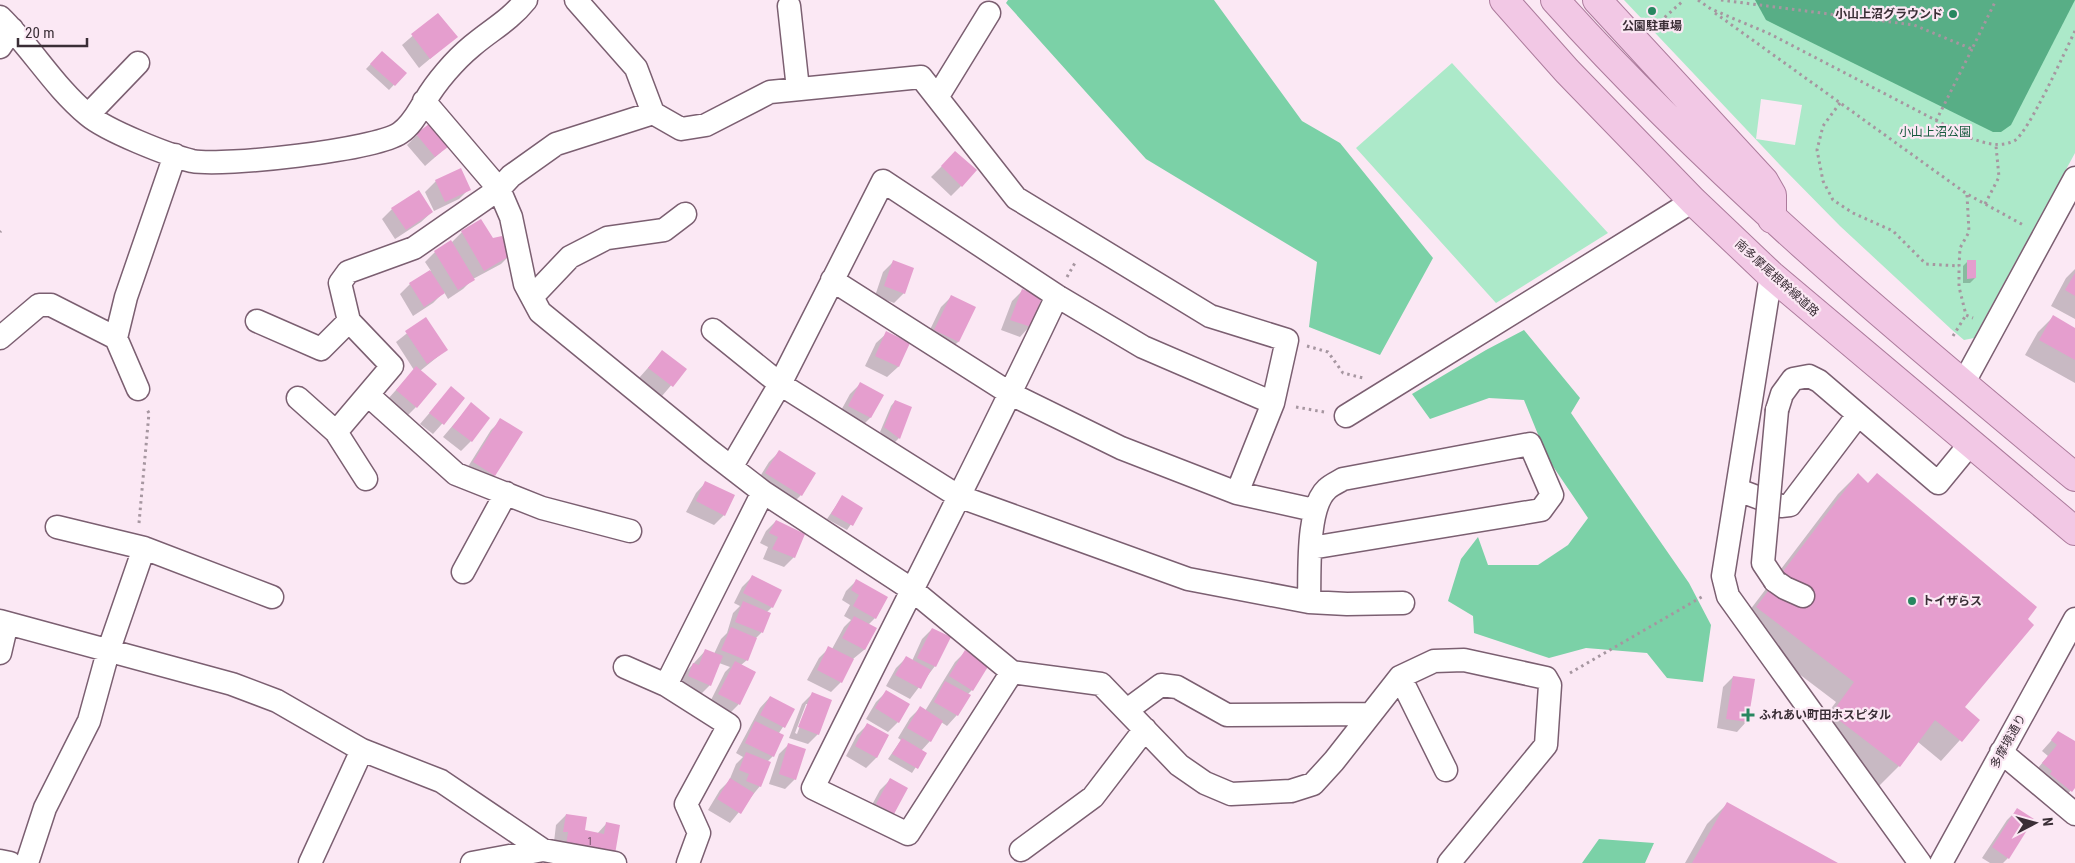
<svg xmlns="http://www.w3.org/2000/svg" width="2075" height="863" font-family="'Roboto Condensed','Noto Sans JP',sans-serif">
<rect width="100%" height="100%" fill="#fbe8f4"/>
<path fill="#ace9c9" fill-rule="evenodd" d="M1624,0H2075V153L1974,338L1964,340L1951,329L1840,226L1780,165ZM1761,99L1802,105L1795,145L1756,139Z
M1452,63L1608,233L1496,303L1356,148Z"/>
<path fill="#7bd1a7" d="M1008,0H1214L1302,121L1340,143L1433,258L1380,355L1309,327L1317,262L1146,159L1006,3Z
M1524,330L1580,398L1571,413L1689,583L1711,625L1703,682L1667,678L1647,653L1586,648L1549,658L1474,633L1473,616L1448,601L1461,559L1478,537L1488,565H1538L1568,545L1588,518L1548,459L1524,400L1489,398L1430,419L1412,394L1486,350Z
M1599,839L1654,843L1645,863H1582Z"/>
<path fill="#58ae86" d="M1755,0H2075L2011,125L2001,132H1993L1766,20Z"/>
<path fill="#0003" fill-rule="evenodd" d="M438,14L456,37L419,68L402,45Z
M382,52L405,73L389,90L366,69Z
M417,135L441,152L425,166L407,145Z
M956,152L961,186L951,196L931,177Z
M460,170L469,189L459,199L434,211L425,192L436,181Z
M392,209L432,212L421,222L395,239L382,219Z
M462,232L492,240L511,254L501,264L473,279L463,289L448,299L444,292L433,303L413,316L400,294L410,284L431,271L425,262L435,252L451,243Z
M1968,261L1975,278L1970,283H1963V266Z
M893,262L904,293L894,303L875,296L883,272Z
M2075,269V319L2051,306L2066,278Z
M1022,291L1030,326L1020,337L1001,330L1012,301Z
M951,297L974,308L958,342L947,352L925,340L941,307Z
M2053,317L2075,329V383L2025,355L2038,332Z
M425,319L446,350L420,371L416,407L406,417L387,400L414,370L396,342Z
M887,333L909,343L898,367L887,377L865,366L876,343Z
M662,352L685,369L662,396L639,378Z
M860,384L882,395L870,418L860,428L838,416L850,394Z
M451,388L464,399L433,434L420,424Z
M895,401L899,438L894,443L880,432L891,406Z
M471,404V441L461,451L443,437Z
M501,420L521,433L494,476L484,486L464,473L491,430Z
M779,452L801,495L791,505L756,483L769,462Z
M1858,474L1963,708L1978,720L1941,761L1918,742L1899,766L1879,786L1812,734L1836,702L1737,627L1838,494Z
M706,482L724,515L714,525L686,512L696,493Z
M842,497L862,508L847,530L827,519Z
M776,521L794,557L784,567L763,559L768,547L760,543L766,531Z
M752,577L772,607L767,612L770,614L761,633L755,639L747,660L741,665L755,672L738,705L728,715L709,704L725,672L730,667L719,663L710,685L700,695L679,687L683,675L705,651L714,654L721,639L727,633L733,613L740,606L734,603L742,587Z
M856,581L875,618L868,625L875,629L864,650L853,659L841,682L831,692L807,680L819,658L829,648L832,649L844,627L851,620L844,616L850,605L842,600L846,591Z
M932,629L935,666L910,699L886,686L896,668L906,658L912,661L922,639Z
M965,652L972,690L967,695L957,715L947,726L941,722L930,741L921,751L925,753L912,773L888,759L901,740L898,738L910,718L920,708L925,711L955,662Z
M1733,677L1747,721L1737,732L1717,728L1723,687Z
M886,692L898,722L888,732L866,719L876,702Z
M812,694L818,734L808,744L789,738L802,704ZM806,704H808L797,734L795,733Z
M770,697L794,710L779,733L773,756L767,762L760,786L730,823L708,810L720,790L729,781L736,764L743,757L736,753L760,708Z
M867,725L888,736L876,758L866,768L846,756L857,735Z
M2058,733L2075,743V786L2061,801L2033,774L2048,756L2042,751Z
M789,744L795,779L785,789L769,784L779,754Z
M890,780L893,813L883,823L867,814L880,790Z
M1727,804L1836,863H1685L1707,824Z
M2017,810L2008,858L2003,863H1990L1982,858L2007,820Z
M566,815L583,831L597,834L606,824L614,853L554,842L556,825Z"/>
<path fill="#e59ece" d="M438,13L458,37L430,59L411,34Z
M382,51L407,73L395,86L370,64Z
M434,120L453,143L435,157L416,134Z
M955,151L977,170L962,187L941,166Z
M461,168L471,190L445,202L435,180Z
M419,190L433,212L406,230L391,208Z
M481,219L493,238L502,236L513,254L484,271L461,231Z
M451,240L475,280L458,290L434,251Z
M893,260L914,268L905,294L884,286Z
M1967,260H1976V278L1967,279Z
M430,270L445,293L424,307L409,283Z
M2075,273V296L2065,290Z
M1022,289L1042,297L1031,327L1010,320Z
M951,295L976,307L959,342L934,330Z
M2053,315L2075,328V360L2039,340Z
M426,317L448,350L427,364L405,331Z
M886,331L910,343L899,367L875,356Z
M662,350L687,369L673,387L648,368Z
M416,366L437,384L417,408L396,390Z
M860,382L884,395L871,418L848,406Z
M451,386L465,398L444,425L429,413Z
M895,400L912,407L900,439L884,427Z
M471,402L490,418L472,442L452,427Z
M500,418L523,432L495,476L473,462Z
M779,450L816,473L802,496L765,473Z
M1858,473L1868,483L1877,473L2037,607L2028,619L2034,625L1965,707L1980,720L1962,742L1935,720L1900,767L1831,714L1854,682L1756,607Z
M705,481L735,495L725,516L696,501Z
M842,495L863,508L853,526L831,514Z
M776,520L805,534L795,558L772,549L778,537L769,533Z
M752,575L782,590L773,608L743,593Z
M856,579L888,597L876,619L853,606L859,595L851,590Z
M743,601L771,613L763,633L735,622Z
M854,616L877,628L865,650L842,638Z
M731,627L757,638L748,661L721,650Z
M932,628L951,637L936,667L917,658Z
M828,646L854,659L842,683L817,670Z
M705,649L723,656L711,686L688,676L693,663L699,665Z
M965,650L989,665L973,691L949,676Z
M906,656L931,670L921,689L895,675Z
M735,661L756,672L740,705L718,694Z
M1733,676L1755,679L1748,722L1726,719Z
M945,681L971,695L958,716L934,702Z
M886,690L910,704L899,723L875,708Z
M812,692L832,700L819,735L798,727Z
M770,696L795,709L785,728L760,715Z
M920,706L943,721L931,742L907,728Z
M755,721L784,735L774,757L745,743Z
M867,723L889,735L877,758L855,746Z
M2058,731L2075,741V788L2072,792L2050,774L2052,771L2042,763L2057,745L2051,740Z
M902,738L927,753L918,769L892,754Z
M788,743L806,749L796,780L779,774Z
M746,752L771,762L761,787L746,781L749,774L739,770Z
M730,778L754,793L741,814L717,799Z
M890,778L908,788L894,814L876,804Z
M1727,802L1838,863H1692Z
M2017,808L2034,819L2009,859L1992,847Z
M566,814L587,817L585,830L604,834L606,822L620,825L615,854L566,846L568,832H563Z"/>
<g fill="none" stroke-linecap="round" stroke-linejoin="round">
<defs>
<path id="minor" d="M576,0L636,68L653,113L556,144L511,176L499,189L511,217L525,284L540,312L710,451L763,492L911,589L1012,672L1101,684L1179,765L1205,783L1231,794L1291,791L1313,784L1334,761L1400,677L1434,661L1464,660L1546,678L1550,685L1546,745L1449,863
M789,6L798,89
M0,17C32,48 54,87 88,115C107,131 168,155 192,161C223,167 375,150 400,133C412,125 418,112 425,101C436,82 455,60 472,46C492,29 509,21 526,0
M0,47L12,29
M938,96L989,13
M653,113L681,129L706,125L770,92L921,77L1016,198L1210,316L1287,340L1273,403L1237,493
M88,115L138,63
M1771,275L1723,576L1728,596L1920,863
M832,280L1011,394L1121,448L1237,493L1314,510
M532,297L570,257L607,238L664,230L685,214
M257,321L321,349L349,321
M713,330L780,384L958,496L1188,579L1309,602L1347,604L1403,603
M0,338L39,305H51L116,338
M1963,384L2075,178
M138,389L116,338L126,297L175,155
M368,395L456,474L542,508L630,531
M298,398L336,432L366,479
M1777,410L1782,394L1793,379L1809,376L1819,381L1938,483L1970,444
M1346,416L1693,201
M336,432L392,366L349,321L340,283L348,272L414,248L499,189L424,101
M732,466L780,384L883,181L1057,296L1143,347L1273,403
M1738,490L1781,506L1790,505L1858,415
M57,527L144,548L272,597
M463,572L506,493
M1775,581L1785,588L1803,596
M1309,602C1310,574 1306,508 1327,489C1331,485 1338,482 1343,479L1530,444L1552,495L1541,510L1311,548
M0,621L232,684L277,701L362,750L441,781L543,850L615,863
M0,653L7,623
M625,667L666,685L729,725L686,804L699,833L688,863
M1012,672L908,834L813,788C894,624 979,461 1057,296
M1400,677L1446,770
M666,685L763,492
M1127,710L1161,685L1177,687L1227,715L1371,714
M2001,752L2075,814
M1021,850L1093,797L1145,729
M0,861L10,863
M27,863L45,808L89,721L108,652L144,548
M310,863L362,750
M472,863L543,850
M1941,863L2075,619"/>
<path id="major" d="M1504,0L1567,71L1693,201L1771,275L2075,531
M1555,0C1712,175 1894,327 2075,477
M1597,0L1764,181L1772,195V219"/>
</defs>
<use href="#minor" stroke="#7b5f71" stroke-width="25"/>
<use href="#major" stroke="#ac7b9c" stroke-width="30"/>
<path stroke="#a696a0" stroke-width="3" stroke-dasharray="2.5 4" stroke-linecap="butt" d="M1698,0L1711,9L1770,34L1970,138C1985,143 1998,148 2014,141C2028,134 2066,49 2075,31
M1721,0L1914,25L1972,49L1996,0
M1715,13L1967,194L2025,226
M1655,26L1684,0
M1840,103L1823,126L1817,150L1823,181L1833,200L1853,213L1893,231L1926,264L1959,266
M1936,121L1972,49
M1967,195L1969,232L1960,248L1959,266V287L1966,315L1973,318
M1985,204L1999,177L1996,146
M0,232L1,231
M1067,277L1076,261
M1953,336L1966,315
M1307,346L1328,352L1343,373L1363,378
M1296,407L1324,412
M139,523L149,413L146,408
M1570,673L1705,595"/>
<use href="#minor" stroke="#fff" stroke-width="22"/>
<use href="#major" stroke="#f2c8e5" stroke-width="28"/>
<defs>
<path id="minor-bridge" d="M1775,581L1763,563L1777,410"/>
</defs>
<use href="#minor-bridge" stroke="#7b5f71" stroke-width="25" stroke-linecap="butt"/>
<use href="#minor-bridge" stroke="#fff" stroke-width="22"/>
</g>
<g fill="#288760" stroke="#fbe8f4" stroke-width="2">
<circle cx="1652" cy="11" r="5"/>
<circle cx="1953" cy="14" r="5"/>
<circle cx="1912" cy="601" r="5"/>
<path d="M1745.5 707.5h5v5h5v5h-5v5h-5v-5h-5v-5h5z"/>
</g>
<g text-anchor="middle" stroke-width="4.5" stroke-linejoin="round" paint-order="stroke">
<g font-size="10" fill="#654a5c">
<text x="590" y="845">1</text>
</g>
<g font-size="12" font-weight="bold" fill="#3a2e36" stroke="#fbe8f4" text-anchor="start">
<text x="1943" y="18" text-anchor="end">小山上沼グラウンド</text>
<text x="1652" y="30" text-anchor="middle">公園駐車場</text>
<text x="1922" y="605">トイザらス</text>
<text x="1759" y="719">ふれあい町田ホスピタル</text>
</g>
<g font-size="12" fill="#16593d" stroke="#fbe8f4">
<text x="1935" y="136">小山上沼公園</text>
</g>
<g font-size="12" fill="#3a2e36" stroke="#fbe8f4">
<text transform="translate(1777 278) rotate(42)" y="4">南多摩尾根幹線道路</text>
<text transform="translate(2008 741) rotate(-61)" y="4">多摩境通り</text>
</g>
</g>
<g transform="translate(2035 823) rotate(84)" stroke="#fbe8f4" stroke-width="4" paint-order="stroke">
<path d="M0-4L9 19L0 12L-9 19Z" fill="#3a2e36"/>
<text y="-8" font-size="14" font-weight="bold" text-anchor="middle" fill="#3a2e36">N</text>
</g>
<path d="M18 38v8h69v-8" fill="none" stroke="#3a2e36" stroke-width="2.5"/>
<text x="25" y="38" font-size="15" fill="#3a2e36" stroke="#fbe8f4" stroke-width="4" paint-order="stroke">20 m</text>
</svg>
